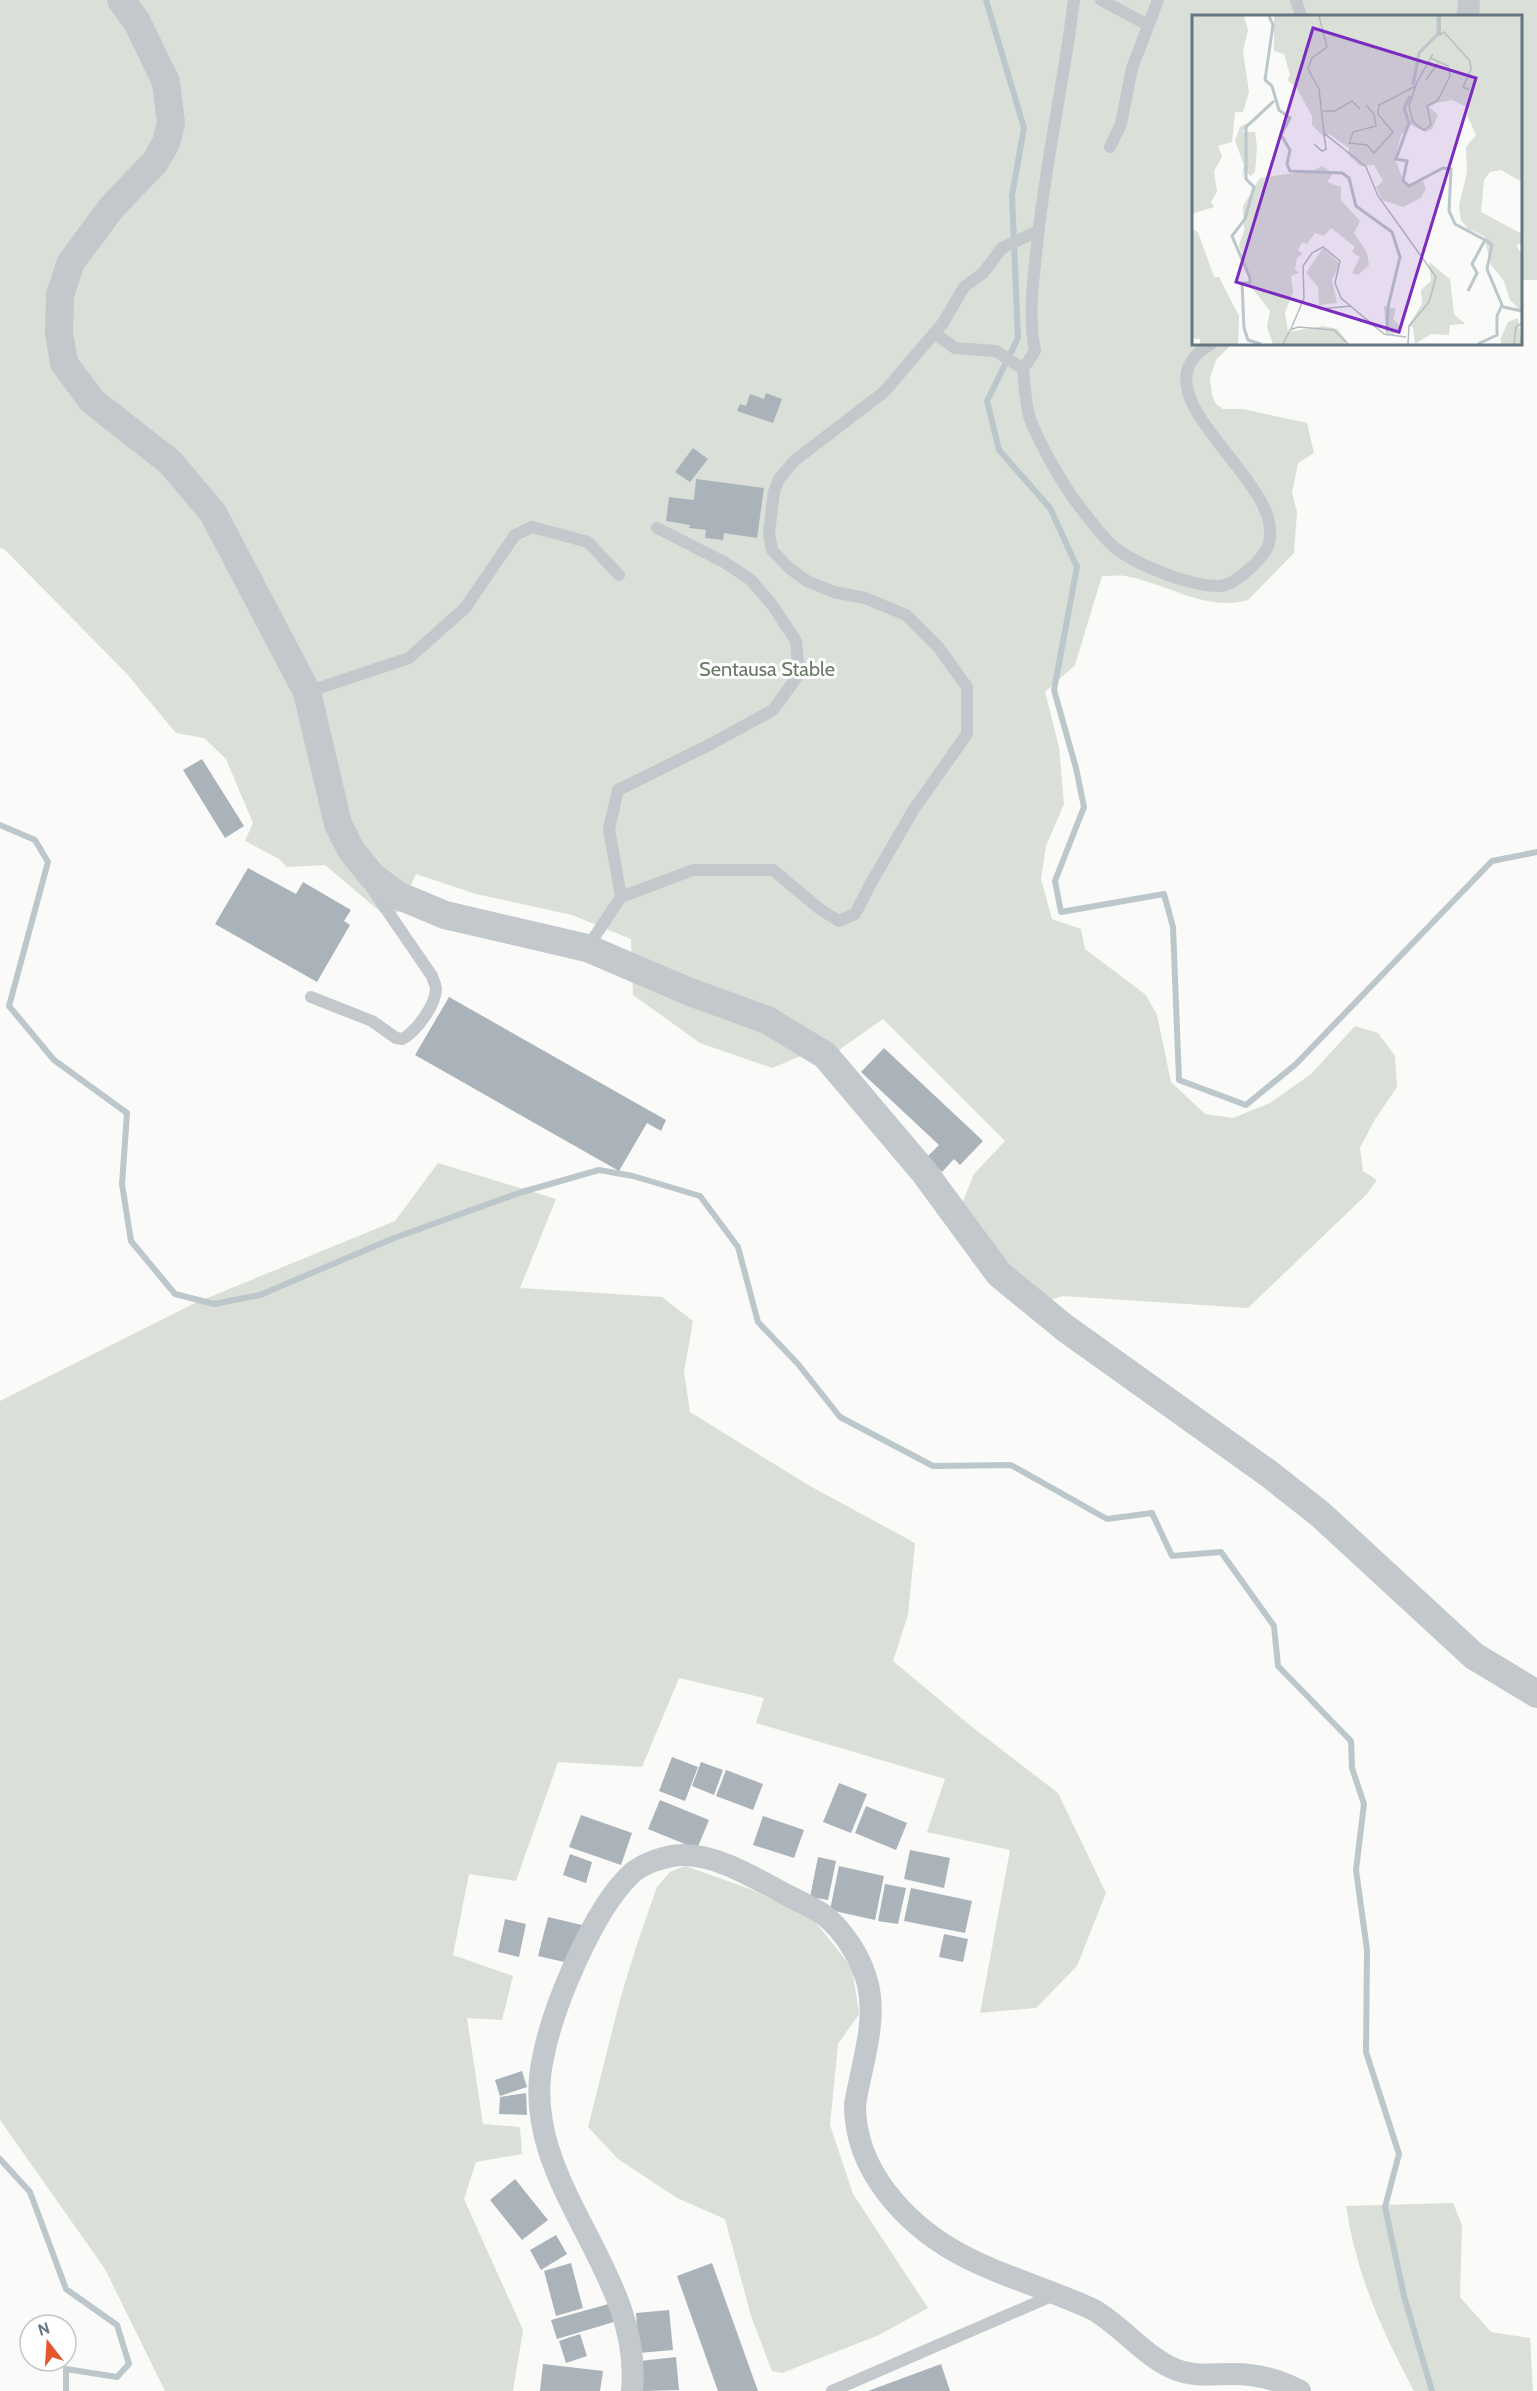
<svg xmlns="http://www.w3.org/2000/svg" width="1537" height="2391" font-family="Cabin,sans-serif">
<rect width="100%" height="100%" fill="#fafaf8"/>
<path fill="#dadfd7" d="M0,0H1537V280H1521L1520,16H1194V344H1232L1216,360L1210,378L1212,395L1216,404L1223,409H1243L1307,423L1314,453L1298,463L1292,493L1297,512L1294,553L1248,600C1205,612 1166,583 1125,576C1118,575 1109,576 1102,576L1075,665L1045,692L1059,747L1064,804L1046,846L1041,879L1052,919L1081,929L1085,949L1146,995L1157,1015L1171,1082L1205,1114L1233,1118L1270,1103L1311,1074L1355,1026L1378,1033L1395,1056L1397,1087L1374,1121L1360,1148L1363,1171L1377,1180L1366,1195L1248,1308L1063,1296L1046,1301L991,1248L961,1206L974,1174L1005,1141L883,1019L819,1064L801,1056L772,1068L700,1043L633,995L631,939L572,915L476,894L416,874L399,912L383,914L325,865L287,867L279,859L245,841L253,823L226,759L204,738L176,733L127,674L4,549L0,548Z
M438,1163L556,1199L520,1288L662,1297L693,1321L684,1372L690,1412L810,1486L915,1543L908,1615L893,1661L972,1727L1058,1793L1106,1893L1077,1966L1036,2008L980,2013L1010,1850L927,1832L945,1779L756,1723L764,1698L679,1678L642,1767L558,1762L516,1881L469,1874L453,1955L513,1976L502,2020L467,2018L483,2124L520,2127L522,2154L476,2162L464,2199L523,2330L513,2391H165L105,2269L0,2120V1401L195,1303L395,1221Z
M685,1866L750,1889L813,1919L852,1968L859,2014L838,2044L830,2125L853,2194L928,2308L879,2335L782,2373L772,2371L751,2316L725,2219L677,2198L618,2159L588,2127L621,1996L638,1941L657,1887L670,1872Z
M1453,2203L1462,2225L1460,2297L1491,2332L1530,2338L1533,2391H1414C1381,2329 1357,2276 1346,2206Z"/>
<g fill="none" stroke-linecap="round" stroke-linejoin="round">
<path stroke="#bbc7cb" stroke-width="6" d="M986,0L1024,128L1012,195L1018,338L987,401L999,450L1050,508L1077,567L1054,690L1076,768L1084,807L1055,881L1061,912L1164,894L1173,927L1179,1080L1246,1105L1296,1064L1492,861L1537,852
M0,825L35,840L48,862L9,1006L54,1060L127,1113L122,1184L131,1241L175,1294L214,1304L260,1295L394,1238L522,1192L599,1170L633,1176L700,1196L738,1247L758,1322L798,1364L840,1417L933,1466L1011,1465L1107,1519L1152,1513L1172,1556L1221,1552L1274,1626L1278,1666L1351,1741L1352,1768L1364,1804L1356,1870L1367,1950L1366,2052L1399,2154L1385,2207L1404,2296L1432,2391
M0,2159L30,2192L66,2289L117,2325L129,2364L117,2377L66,2369V2391"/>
</g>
<path fill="#aab3b9" d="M766,393L782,399L773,423L737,411L740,404L746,406L750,394L764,399Z
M693,448L708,459L690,482L675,472Z
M696,479L764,488L757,538L724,533L723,540L705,538L706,530L689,528L690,525L666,521L669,497L694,500Z
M202,759L244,826L225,838L183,770Z
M248,868L296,894L303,882L351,910L344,921L350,925L317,982L215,924Z
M449,997L666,1120L661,1131L647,1123L619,1171L415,1055Z
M884,1048L983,1141L960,1165L954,1159L942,1172L927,1157L939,1145L861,1072Z
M672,1757L698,1767L685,1801L659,1791Z
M701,1762L723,1770L714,1795L692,1786Z
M726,1770L763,1784L753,1810L716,1796Z
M839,1783L867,1794L851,1833L823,1822Z
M660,1800L709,1820L697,1849L648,1829Z
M866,1806L907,1823L896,1850L855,1833Z
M581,1815L632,1833L621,1865L569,1847Z
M763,1816L804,1830L794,1858L753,1845Z
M910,1850L950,1858L944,1888L904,1879Z
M570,1854L592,1862L586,1883L563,1875Z
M818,1857L836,1861L828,1900L810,1897Z
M839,1866L884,1876L875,1920L830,1910Z
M885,1884L906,1888L898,1924L878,1921Z
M911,1888L972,1901L965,1933L904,1921Z
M548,1917L582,1925L573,1964L538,1956Z
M505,1919L526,1924L519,1957L498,1952Z
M944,1934L968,1939L963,1962L939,1957Z
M522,2071L527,2087L500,2096L495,2080Z
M526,2093L527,2115L499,2114L500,2097Z
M515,2179L548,2220L522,2240L490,2200Z
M556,2235L567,2254L541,2270L530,2250Z
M571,2263L583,2308L556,2316L544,2271Z
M712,2263L758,2391H718L677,2276Z
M612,2303L617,2321L557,2339L551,2320Z
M669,2310L673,2350L639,2353L636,2313Z
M580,2334L587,2356L566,2363L559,2341Z
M676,2357L679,2390L643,2391L640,2361Z
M543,2364L603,2371L600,2391H540Z
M941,2364L950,2391H868Z"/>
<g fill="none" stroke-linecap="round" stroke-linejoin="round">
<path stroke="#c3c8cc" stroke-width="12" d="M1074,0C1064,82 1045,163 1037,246C1033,281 1028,316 1035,351L1023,369C1025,385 1025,404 1030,419C1040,444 1056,472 1071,495C1079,506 1104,539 1114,547C1136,565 1192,587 1220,586C1235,585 1262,560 1268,546C1289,489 1160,414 1191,362C1195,355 1204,348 1211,344
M1101,0L1148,25
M1296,0L1301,16
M1110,147L1121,124L1132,68L1158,0
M934,333L955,348L996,351L1023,369
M307,692L409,658L465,608L515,535L532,527L588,542L619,575
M621,897L693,870H773L821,910L839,921L855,914L871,883L914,809L967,734V687L939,648L906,615L865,598L834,592L807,581L789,568L772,550L769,533L774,492L779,479L794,461L884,392L943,323L964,287L983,273L1002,248L1038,231
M587,948L621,897L609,829L618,790L711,744L773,710L799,674L796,641L773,606L751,580L724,562L657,528
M311,997L372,1021L396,1038L402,1039C415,1033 436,1005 436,989C436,985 433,980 432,976L371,887
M832,2391L1054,2295"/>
<path stroke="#c3c8cc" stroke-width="22" d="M1468,16L1469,0
M632,2391C644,2269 516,2181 543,2058C553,2006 593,1910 631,1874C643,1863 665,1856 681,1855C717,1854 754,1878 785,1894C798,1901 813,1907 824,1915C844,1931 862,1959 868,1985C877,2024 861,2066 855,2105C855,2138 867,2167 887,2193C944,2266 1017,2274 1094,2310C1123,2327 1147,2359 1177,2370C1195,2377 1213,2374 1232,2374C1255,2374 1280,2380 1300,2391"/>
<path stroke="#c3c8cc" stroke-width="28" d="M121,0L137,22L166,82L171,123L166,143L155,162L112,207L71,262L60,295L59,333L64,363L92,401L170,462L213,513L307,692L338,824L351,850L372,876L397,895L445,915L587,948L690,992L767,1020L825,1055L924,1172L999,1274L1065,1328L1268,1473L1320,1514L1474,1656L1537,1694"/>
</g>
<g text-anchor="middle" stroke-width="6" stroke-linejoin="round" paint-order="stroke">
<g font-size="20" fill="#687a64" stroke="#fff">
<text x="767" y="676">Sentausa Stable</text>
</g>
</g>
<g transform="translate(1192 15)">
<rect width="330" height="330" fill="#fafaf8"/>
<path d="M0,1H52L56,15L51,36L57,77L51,97H43L40,127L26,131L30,142L22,156L25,177L19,187L22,192L0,199ZM82,1H330V167L309,155L298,157L292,165L289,197L330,219V228L324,230L330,240V297L318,285L312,266L299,250L292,221L276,214L269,205L267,191L275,157L274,132L284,120L275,100L277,93L260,85L245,88L237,92L246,100L240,114L233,117L219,110L209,120L203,144L213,170L231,166L234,174L229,183L211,192L190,185L184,172L191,166L182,150L168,151L156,139L157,133L137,119L132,122L120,110V101L104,72L95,65L98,60L92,39L82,36ZM69,101L50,117H63L65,132L63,157L59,161L53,156L50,165L52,150L43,126L48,112ZM130,151L141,158L135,167L149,172V185L168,206L162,218L175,238L177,250L166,260L160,258L168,242L160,237L163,232L139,213L132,221L123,218L115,229L110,227L106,235L111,239L105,243L103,254L107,258L99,261L101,277L93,298L96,317L131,311L145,314L155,326L152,329H81L75,312L78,296L61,274L47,230L52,216L51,191L68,163L123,155ZM0,214L6,217L22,262H27L47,301L46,329H8V324L0,323ZM131,233L148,249L140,265L145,288L127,290L126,272L114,258ZM237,247L258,264L262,299L273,309L258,310L257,320L239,319L223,329L221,312L216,311L230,289L229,275L239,266ZM192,291L204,294L201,304L208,311L206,318L194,321ZM326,303L330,329H310L308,325L316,307Z" fill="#dadfd7"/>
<path fill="none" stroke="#bbc7cb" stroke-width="3" d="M77,1L81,10L73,65L80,71L87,95L98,103L89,120L98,135L95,149L98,156L150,158L157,163L164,191L200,217L208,242L196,292L195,317M221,70L227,38L246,19V1M218,81L212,93L217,108L204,144L215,146L211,166L217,171L251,153L259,154L257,196L263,209L293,225L280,249L285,258L276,276M311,292L330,296M69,329L56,325L52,313L50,268H58V263L40,221L53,204L62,172L54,164V112L82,86M286,329L305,320V301L310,290L295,254L300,230L294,225"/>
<path fill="none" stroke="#b5bdc2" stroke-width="1.5" d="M127,1L135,32L120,43L116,54L127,74L132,118L174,152L186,181L244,262L237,287L217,311L216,329M248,1V20L252,17L278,46L279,54L271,72L278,75M239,43L256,51L258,61L246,85L235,91L239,110L232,115L221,107L217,91L225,67L241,39M234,65L246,48M131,96H143L160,86L168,94M158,128L175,130L182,138L201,117L186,99L187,90L224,71M122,129L130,136L134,134L132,119M157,129L161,117L184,111L182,99L174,90M127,294L159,291M99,314L112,283L111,251L120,238L131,232L148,246L143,268L149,283L192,319L214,322M91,329L98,315L106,312L142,315L156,329M322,329L324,312L330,308"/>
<path fill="#7b2cbf" fill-opacity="0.15" stroke="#7b2cbf" stroke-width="3" d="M121,13L284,63L207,317L44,267Z"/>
<rect width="330" height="330" fill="none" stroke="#657683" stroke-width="3"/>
</g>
<g transform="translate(48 2343) rotate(343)"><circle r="28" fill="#ffffff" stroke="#c1c8cd" stroke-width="1.5"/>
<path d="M0-4.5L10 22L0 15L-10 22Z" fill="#e4572e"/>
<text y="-9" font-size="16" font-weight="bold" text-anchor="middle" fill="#657683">N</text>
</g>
</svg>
